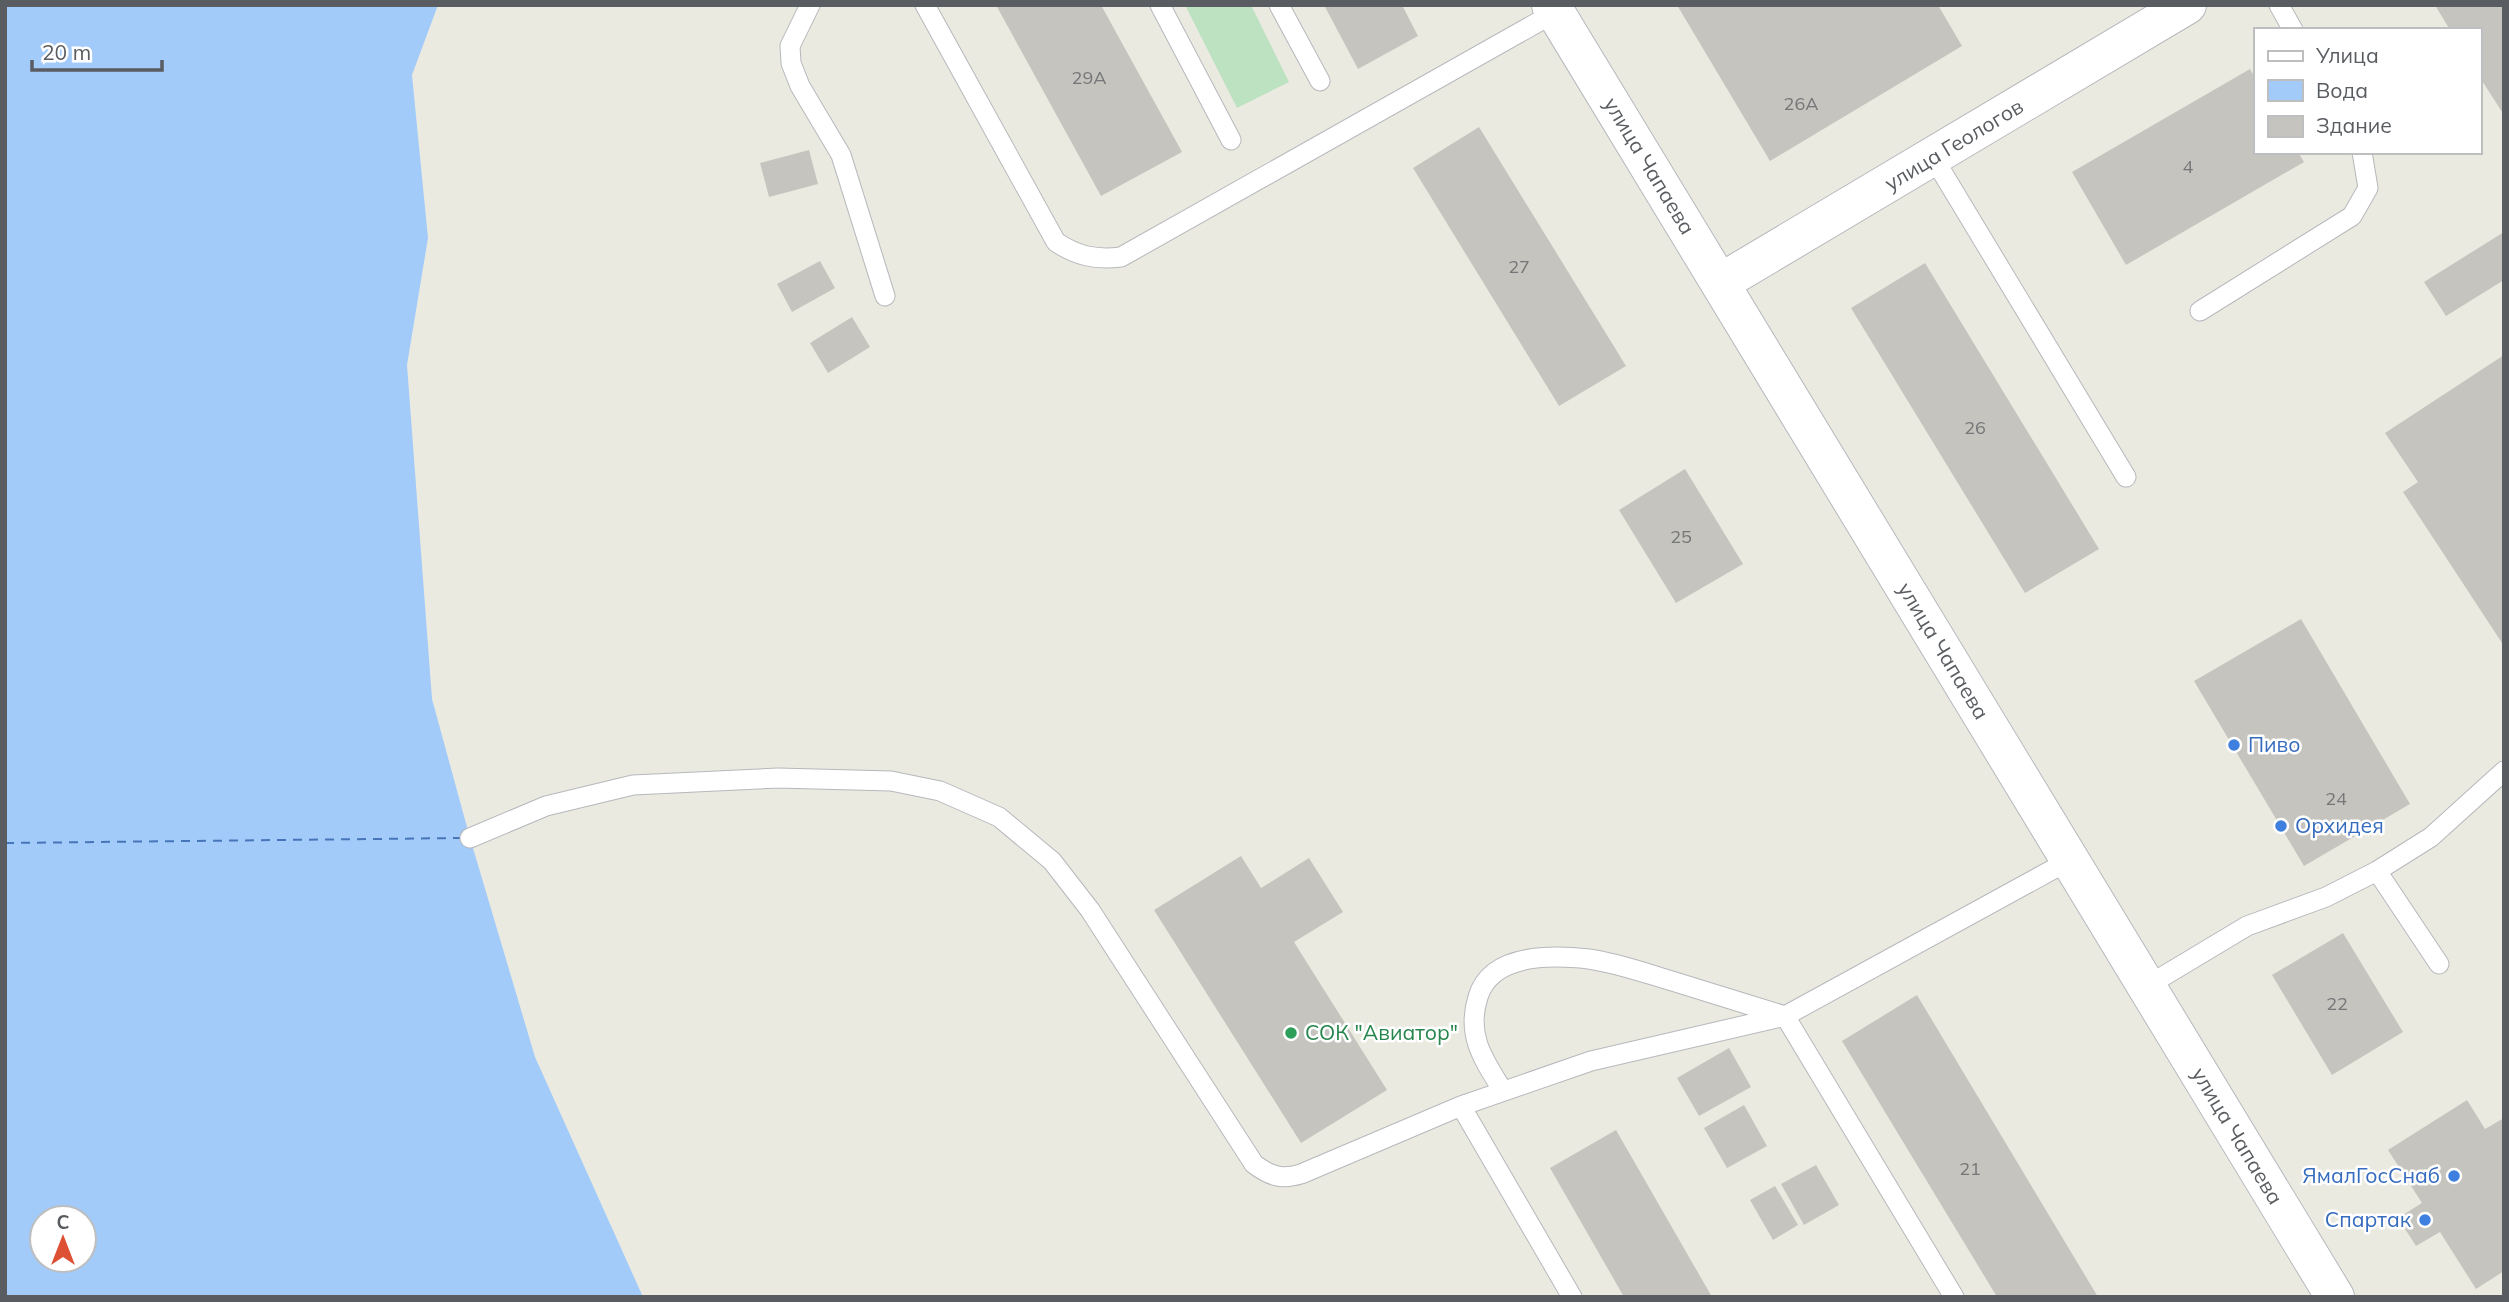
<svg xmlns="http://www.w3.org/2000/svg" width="2509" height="1302" font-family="Mulish,sans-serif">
<rect width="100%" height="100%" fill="#ebeae0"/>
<path fill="#bde2c1" d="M1185,5H1251L1289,82L1237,108Z"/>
<path fill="#a2cbf9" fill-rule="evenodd" d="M5,5H438L412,75L428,238L407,365L432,699L470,838L535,1057L643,1297H5ZM42,1218H84V1260H42Z"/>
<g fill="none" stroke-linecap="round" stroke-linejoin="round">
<path stroke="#4775ba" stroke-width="2" stroke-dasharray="9 7" stroke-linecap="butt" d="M5,843L463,838"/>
</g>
<path fill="#c6c4be" d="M996,5H1101L1182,152L1101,196Z
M1324,5H1402L1418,36L1358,69Z
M1677,5H1938L1962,46L1770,161Z
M2435,5H2504V115L2479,76V30H2450Z
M2250,69L2255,78V152H2298L2304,162L2126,265L2072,172Z
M1479,127L1626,366L1559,406L1413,168Z
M809,150L818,184L769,197L760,163Z
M2504,232V280L2446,316L2424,282Z
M820,261L835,288L792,312L777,284Z
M1925,263L2099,549L2025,593L1851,308Z
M852,317L870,347L828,373L810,343Z
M2504,355V646L2403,492L2418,482L2385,433Z
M1685,469L1743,564L1676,603L1619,510Z
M2301,619L2410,804L2304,866L2194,681Z
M1241,856L1261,888L1309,858L1343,912L1294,942L1387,1090L1301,1143L1154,910Z
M2343,933L2403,1032L2332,1075L2272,975Z
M1917,995L2098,1297H1997L1842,1041Z
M1729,1048L1751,1087L1699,1116L1677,1078Z
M2467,1100L2485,1129L2504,1118V1271L2476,1289L2440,1232L2416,1246L2398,1218L2422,1203L2388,1150Z
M1744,1105L1767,1146L1727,1168L1704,1128Z
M1616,1130L1712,1297H1624L1550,1168Z
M1816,1165L1839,1205L1804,1225L1781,1184Z
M1775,1186L1798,1225L1773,1240L1750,1200Z"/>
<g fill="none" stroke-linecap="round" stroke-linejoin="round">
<defs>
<path id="lane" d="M810,5L790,46L791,63L800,86L841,155L885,296
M925,5L1056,242C1077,256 1095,260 1121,257L1556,12
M1160,5L1231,140
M1279,5L1320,81
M2279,5L2293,30
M1933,157L2126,477
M2200,311L2352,216L2368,188L2362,152
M470,838L546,806L633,785L778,778L891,781L940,791L999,817L1052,861L1090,910L1254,1164C1270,1176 1281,1180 1301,1174L1461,1106L1591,1061L1785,1016L2070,860
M2377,871L2439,964
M2147,986L2247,926L2326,897L2377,871L2431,837L2504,771
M1503,1091C1483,1059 1466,1035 1478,997C1491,953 1553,955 1589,959C1617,963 1645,973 1672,981C1710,993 1747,1004 1785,1016L1954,1297
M1461,1106L1572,1297"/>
<path id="street" d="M1720,283L2187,5"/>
<path id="secondary" d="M1551,5L2335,1297"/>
</defs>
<use href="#lane" stroke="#b6b8bc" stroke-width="21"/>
<use href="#street" stroke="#b6b8bc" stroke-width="40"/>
<use href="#secondary" stroke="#b6b9be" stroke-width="40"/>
<use href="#lane" stroke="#fff" stroke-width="19"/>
<use href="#street" stroke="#fff" stroke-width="38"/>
<use href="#secondary" stroke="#fff" stroke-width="38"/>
</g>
<g fill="#3f7fe0" stroke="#fff" stroke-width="2.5">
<circle cx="2234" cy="745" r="7"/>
<circle cx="2281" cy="826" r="7"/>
<circle cx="2454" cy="1176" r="7"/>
<circle cx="2425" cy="1220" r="7"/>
</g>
<circle fill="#2e9e5b" stroke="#fff" stroke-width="2.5" cx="1291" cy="1033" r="7"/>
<g text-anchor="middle" stroke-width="5" stroke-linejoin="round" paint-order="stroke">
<g font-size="18" fill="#747678">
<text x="1089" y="84">29А</text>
<text x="1801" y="110">26А</text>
<text x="2188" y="173">4</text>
<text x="1519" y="273">27</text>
<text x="1975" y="434">26</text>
<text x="1681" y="543">25</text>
<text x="2336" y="805">24</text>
<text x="2337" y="1010">22</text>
<text x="1970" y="1175">21</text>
</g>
<g font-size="21" fill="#595c60" stroke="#fff">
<text transform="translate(1954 145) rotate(-31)" y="7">улица Геологов</text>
<text transform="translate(1649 166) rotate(59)" y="7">улица Чапаева</text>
<text transform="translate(1943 651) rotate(59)" y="7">улица Чапаева</text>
<text transform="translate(2237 1136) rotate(59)" y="7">улица Чапаева</text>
</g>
<g font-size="21" fill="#366cbe" stroke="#fff" text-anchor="start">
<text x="2248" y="752">Пиво</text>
<text x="2295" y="833">Орхидея</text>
<text x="2440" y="1183" text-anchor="end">ЯмалГосСнаб</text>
<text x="2411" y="1227" text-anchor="end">Спартак</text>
</g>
<g font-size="21" fill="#27864d" stroke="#fff" text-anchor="start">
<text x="1305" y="1040">СОК "Авиатор"</text>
</g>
</g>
<rect width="2509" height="1302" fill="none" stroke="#595c60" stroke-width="14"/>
<rect x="2254" y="28" width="228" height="126" fill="#ffffff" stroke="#bdbebf" stroke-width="2"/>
<rect x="2268" y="51" width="35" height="10" fill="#ffffff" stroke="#bdbebf" stroke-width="2"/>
<text x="2316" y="63" font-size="21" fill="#595c60">Улица</text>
<rect x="2268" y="80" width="35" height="21" fill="#a2cbf9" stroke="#bdbebf" stroke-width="2"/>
<text x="2316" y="98" font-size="21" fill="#595c60">Вода</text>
<rect x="2268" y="116" width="35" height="21" fill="#c6c4be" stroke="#bdbebf" stroke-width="2"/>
<text x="2316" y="133" font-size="21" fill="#595c60">Здание</text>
<g transform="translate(63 1239)"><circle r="33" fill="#ffffff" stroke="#bdbebf" stroke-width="2"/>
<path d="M0-5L12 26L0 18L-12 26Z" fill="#de5033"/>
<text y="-10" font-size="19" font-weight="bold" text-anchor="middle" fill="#595c60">С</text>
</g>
<path d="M32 60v10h130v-10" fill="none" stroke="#595c60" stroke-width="3.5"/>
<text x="42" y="60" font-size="21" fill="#595c60" stroke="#ffffff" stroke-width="5" paint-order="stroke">20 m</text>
</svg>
